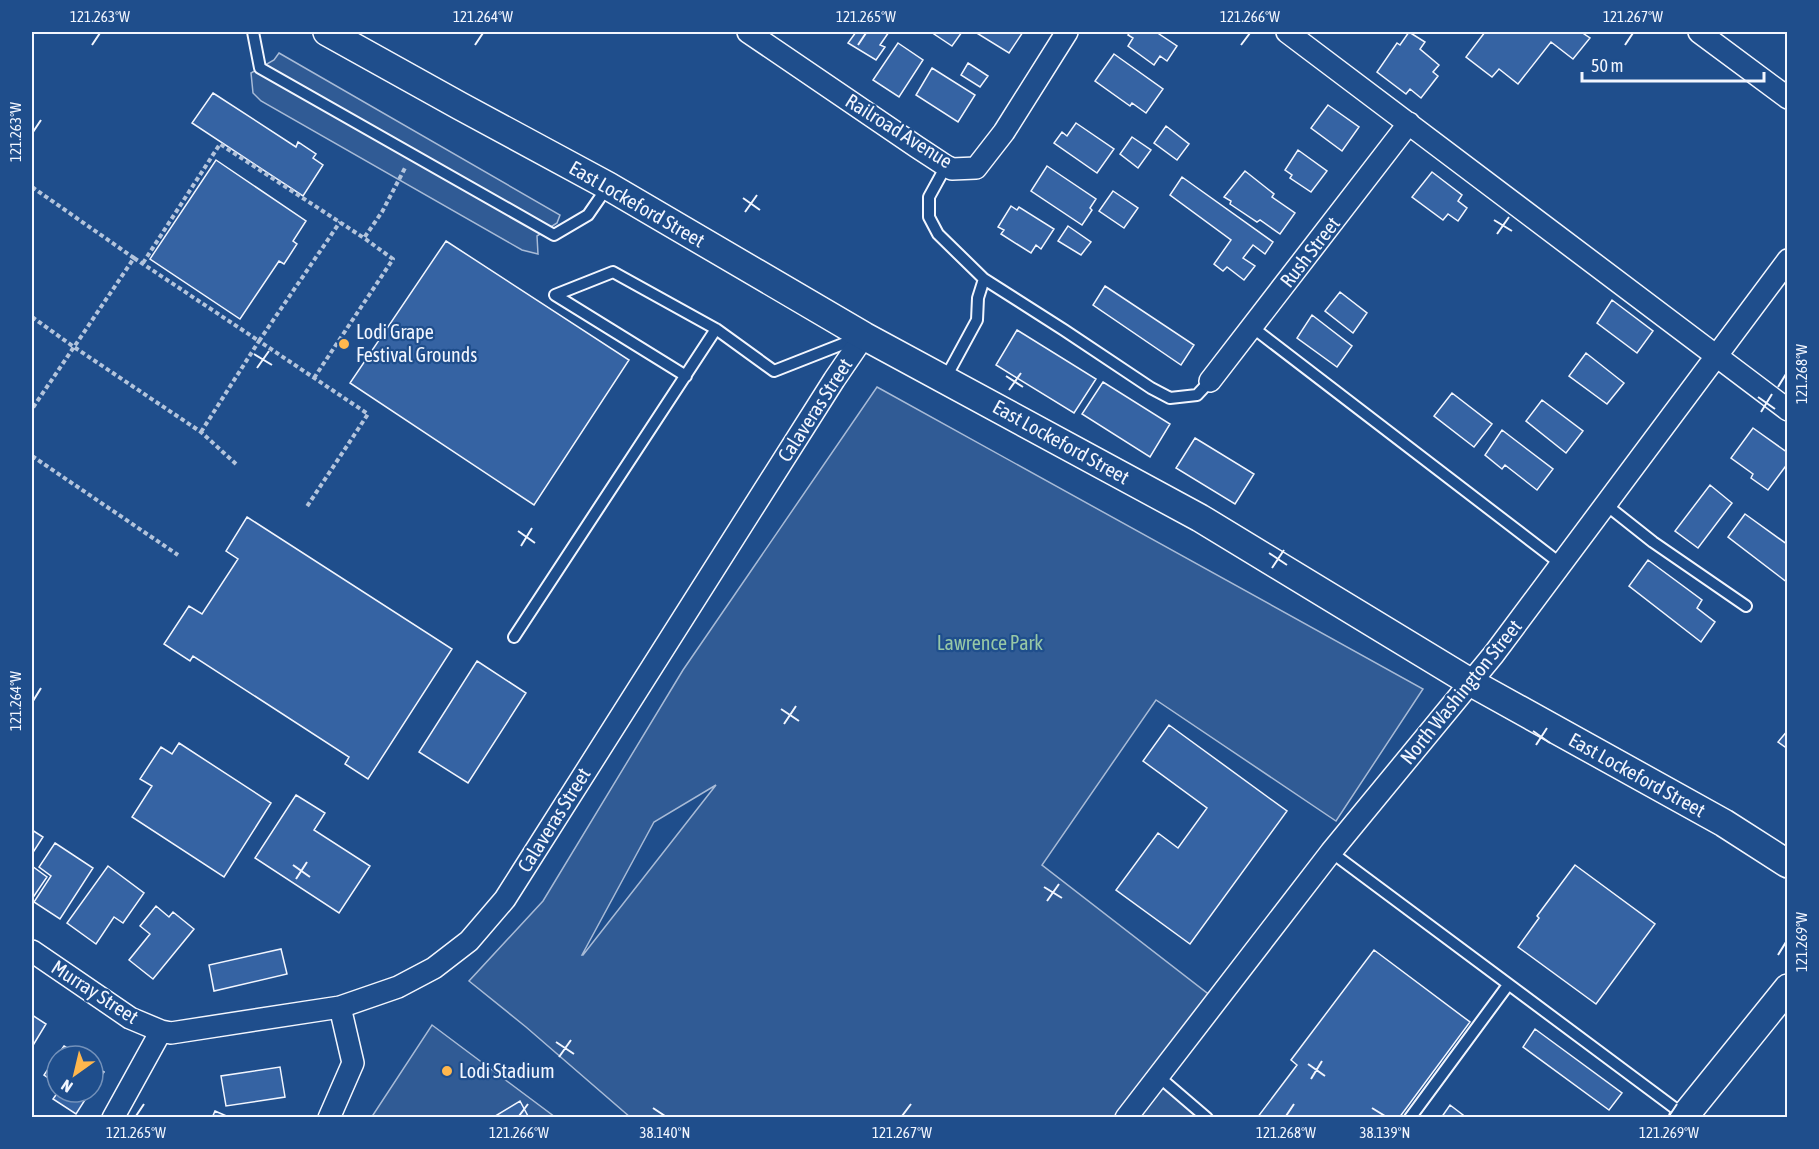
<svg xmlns="http://www.w3.org/2000/svg" width="1819" height="1149" font-family="'Asap Condensed',sans-serif">
<rect width="100%" height="100%" fill="#1f4e8c"/>
<path fill="#305b95" stroke="#a8bbd7" stroke-width="1.5" fill-rule="evenodd" d="M279,53L560,215L557,223L537,236L538,254L522,250L261,101L253,93L251,73L274,60Z
M877,387L1423,689L1336,821L1156,700L1042,865L1216,1000L1161,1078L1214,1117H630L526,1027L469,981L543,901L683,670ZM716,785L583,955H582L654,822Z
M432,1025L555,1117L371,1118Z"/>
<path fill="#3563a3" stroke="#f2f6ff" stroke-width="1.5" d="M856,32H889L880,45L885,47L876,60L848,43Z
M931,32H962L952,46Z
M975,32H1023L1009,53Z
M1130,32H1156L1177,46L1167,61L1160,56L1154,65L1128,46L1133,38L1128,35Z
M1409,32L1425,42L1420,49L1439,65L1433,72L1438,76L1421,98L1410,89L1406,94L1377,72L1397,43L1400,45Z
M1485,32H1581L1590,38L1573,59L1551,42L1518,84L1499,69L1492,77L1466,57Z
M898,43L923,60L899,97L873,80Z
M1114,54L1163,89L1146,113L1132,103L1130,106L1095,81Z
M968,63L988,76L980,87L961,75Z
M932,68L975,95L958,122L916,95Z
M213,93L296,147L298,142L316,154L313,158L323,165L303,196L192,123Z
M1328,105L1359,127L1342,151L1311,128Z
M1076,123L1114,149L1097,173L1054,143L1062,132L1067,136Z
M1166,126L1189,144L1177,160L1154,143Z
M1132,137L1151,150L1138,168L1120,154Z
M1298,150L1327,171L1311,192L1290,178L1292,175L1285,170Z
M216,160L306,221L293,241L297,244L284,264L279,261L240,319L150,259Z
M1047,166L1096,199L1090,208L1092,210L1082,225L1031,191Z
M1245,171L1274,194L1272,197L1295,213L1280,234L1260,220L1257,222L1230,204L1231,201L1224,197Z
M1432,172L1462,195L1458,201L1467,208L1458,221L1448,214L1443,220L1412,197Z
M1182,177L1273,242L1265,254L1253,245L1243,258L1255,266L1244,280L1227,267L1223,271L1214,264L1231,240L1170,195Z
M1113,191L1138,208L1124,228L1099,211Z
M1011,206L1017,210L1019,207L1054,229L1041,249L1036,245L1031,253L1001,234L1004,230L998,227Z
M1068,226L1091,242L1081,255L1058,241Z
M446,241L629,360L534,505L350,383Z
M1105,286L1194,345L1181,365L1093,305Z
M1340,292L1367,313L1353,333L1325,311Z
M1612,300L1653,331L1637,353L1597,323Z
M1312,315L1352,346L1337,367L1297,338Z
M1017,330L1096,379L1074,413L996,365Z
M1586,353L1624,383L1607,404L1569,376Z
M1103,382L1170,424L1150,457L1082,414Z
M1452,393L1492,424L1474,447L1434,416Z
M1542,400L1583,431L1566,453L1526,421Z
M1753,428L1788,453V463L1768,490L1751,478L1753,474L1731,458Z
M1502,430L1553,469L1537,490L1505,465L1502,469L1485,455Z
M1195,438L1254,474L1235,504L1176,468Z
M1710,485L1732,503L1698,548L1675,531Z
M1745,514L1788,545V583L1728,537Z
M247,517L452,649L368,779L345,764L349,757L193,656L190,661L164,644L189,606L202,614L238,559L226,551Z
M1648,560L1702,600L1697,608L1715,622L1701,642L1629,586Z
M477,661L526,693L468,783L419,752Z
M1169,725L1287,811L1190,944L1116,890L1158,833L1178,848L1207,808L1143,761Z
M1788,730V749L1778,742Z
M179,743L271,803L224,877L132,817L152,786L140,779L161,747L172,754Z
M296,795L325,813L314,830L370,866L339,913L255,858Z
M32,830L43,837L32,854Z
M55,843L93,868L60,919L34,902L51,876L39,867Z
M1575,865L1655,924L1596,1004L1518,947L1539,918L1537,916Z
M32,866L47,877L34,896L32,895Z
M108,866L144,893L123,923L114,917L96,944L67,923Z
M156,906L169,917L173,912L194,929L153,979L129,960L150,934L140,926Z
M281,949L287,974L214,991L209,965Z
M1374,950L1470,1022L1399,1118H1257L1297,1065L1291,1060Z
M32,1015L46,1024L32,1047Z
M1535,1029L1622,1093L1609,1110L1523,1047Z
M64,1046L80,1056H57Z
M57,1056V1084L44,1075Z
M93,1065L104,1072L93,1088Z
M280,1067L285,1097L226,1106L221,1076Z
M58,1092H90L76,1114L53,1099Z
M520,1101L529,1118H492Z
M1450,1105L1467,1118H1441Z
M215,1111L231,1118H212Z"/>
<g fill="none" stroke-linecap="round" stroke-linejoin="round">
<defs>
<path id="service" d="M253,32L260,68L554,235L588,215L608,186
M984,279L1064,330L1151,388L1170,398L1197,395L1210,381
M1252,327L1561,564
M686,376L555,295L613,272L716,329
M945,379L977,320L978,298L984,279L938,234L929,217V197L946,166
M1605,504L1653,542L1746,606
M514,637L716,329L774,371L858,338
M1331,852L1684,1115
M1158,1076L1207,1118
M1410,1118L1508,985"/>
<path id="minor" d="M748,32L917,147L946,166L952,169L976,168L1004,132L1067,32
M1287,32L1788,410
M1699,32L1788,98
M1210,381L1409,123
M32,951L130,1018L161,1031L171,1033L340,1007L398,987L434,968L469,941L505,899L834,380L864,336
M113,1118L161,1031
M329,1118L353,1063L340,1007
M1126,1118L1331,852L1494,654L1788,260"/>
<path id="tertiary" d="M327,32L460,106L608,186L864,336L1200,518L1470,682L1724,823L1788,864
M1683,1118L1788,988"/>
</defs>
<use href="#service" stroke="#f2f6ff" stroke-width="14"/>
<use href="#minor" stroke="#f2f6ff" stroke-width="24"/>
<use href="#tertiary" stroke="#f2f6ff" stroke-width="30"/>
<path stroke="#b3c4dc" stroke-width="4" stroke-dasharray="4.5 3" stroke-linecap="butt" d="M32,187L134,258L74,347L201,432L236,464
M134,258L259,341L340,222
M143,263L220,144L364,238L382,212L405,168
M32,317L74,347L32,409
M314,378L393,259L364,238
M201,432L259,341L368,414L306,508
M32,456L178,555"/>
<use href="#service" stroke="#1f4e8c" stroke-width="10"/>
<use href="#minor" stroke="#1f4e8c" stroke-width="21"/>
<use href="#tertiary" stroke="#1f4e8c" stroke-width="27"/>
</g>
<path fill="none" stroke="#f2f6ff" stroke-width="2" d="M92,45L100,33M475,45L483,33M858,45L866,33M1241,45L1250,33M1625,45L1633,33M33,132L41,120M743,198L760,210M745,212L757,195M1494,220L1512,231M1497,234L1509,217M254,354L272,365M257,368L269,351M1006,376L1023,387M1778,387L1786,374M1009,390L1021,373M1758,397L1775,409M1761,412L1772,394M518,531L535,543M521,546L532,528M1269,553L1287,565M1272,568L1284,550M33,701L41,688M781,709L799,721M784,724L796,706M1533,731L1550,743M1536,745L1547,728M293,865L310,877M296,879L307,862M1044,887L1062,898M1047,901L1059,884M1778,955L1786,942M556,1042L574,1054M559,1057L571,1040M1308,1064L1325,1076M1311,1079L1322,1061M653,1108L665,1116M1372,1108L1385,1116M136,1116L144,1104M519,1116L528,1104M902,1116L911,1104M1286,1116L1294,1104M1669,1116L1677,1104"/>
<g fill="#ffb74d" stroke="#1f4e8c" stroke-width="2">
<circle cx="344" cy="344" r="6"/>
<circle cx="447" cy="1071" r="6"/>
</g>
<g text-anchor="middle" stroke-width="4.5" stroke-linejoin="round" paint-order="stroke">
<g font-size="20" fill="#f2f6ff" stroke="#1f4e8c">
<text transform="translate(899 131) rotate(32)" y="7">Railroad Avenue</text>
<text transform="translate(637 204) rotate(30)" y="7">East Lockeford Street</text>
<text transform="translate(1310 252) rotate(-52)" y="7">Rush Street</text>
<text transform="translate(815 410) rotate(-57)" y="7">Calaveras Street</text>
<text transform="translate(1061 442) rotate(29)" y="7">East Lockeford Street</text>
<text transform="translate(1461 692) rotate(-51)" y="7">North Washington Street</text>
<text transform="translate(1637 775) rotate(29)" y="7">East Lockeford Street</text>
<text transform="translate(554 820) rotate(-58)" y="7">Calaveras Street</text>
<text transform="translate(95 992) rotate(33)" y="7">Murray Street</text>
</g>
<g font-size="20" fill="#f2f6ff" stroke="#1f4e8c" text-anchor="start">
<text x="356" y="339">Lodi Grape<tspan x="356" dy="23">Festival Grounds</tspan></text>
<text x="459" y="1078">Lodi Stadium</text>
</g>
<g font-size="20" fill="#97c8a6" stroke="#1f4e8c">
<text x="990" y="650">Lawrence Park</text>
</g>
</g>
<rect width="1819" height="1149" fill="none" stroke="#1f4e8c" stroke-width="66"/>
<g transform="translate(75 1074) rotate(214)"><circle r="28" fill="#1f4e8c" stroke="#7391ba" stroke-width="1.5"/>
<path d="M0-4.5L10 22L0 15L-10 22Z" fill="#ffb74d"/>
<text y="-9" font-size="16" font-weight="bold" text-anchor="middle" fill="#f2f6ff">N</text>
</g>
<path d="M1582 72v9h182v-9" fill="none" stroke="#f2f6ff" stroke-width="3"/>
<text x="1591" y="72" font-size="18" fill="#f2f6ff" stroke="#1f4e8c" stroke-width="4.5" paint-order="stroke">50 m</text>
<rect x="33" y="33" width="1753" height="1083" fill="none" stroke="#f2f6ff" stroke-width="2"/>
<g font-size="15" text-anchor="middle" fill="#f2f6ff">
<text x="100" y="22">121.263°W</text>
<text x="483" y="22">121.264°W</text>
<text x="866" y="22">121.265°W</text>
<text x="1250" y="22">121.266°W</text>
<text x="1633" y="22">121.267°W</text>
<text transform="translate(16 132) rotate(-90)" y="5">121.263°W</text>
<text transform="translate(1802 374) rotate(-90)" y="5">121.268°W</text>
<text transform="translate(16 701) rotate(-90)" y="5">121.264°W</text>
<text transform="translate(1802 942) rotate(-90)" y="5">121.269°W</text>
<text x="136" y="1138">121.265°W</text>
<text x="519" y="1138">121.266°W</text>
<text x="665" y="1138">38.140°N</text>
<text x="902" y="1138">121.267°W</text>
<text x="1286" y="1138">121.268°W</text>
<text x="1385" y="1138">38.139°N</text>
<text x="1669" y="1138">121.269°W</text>
</g>
</svg>
